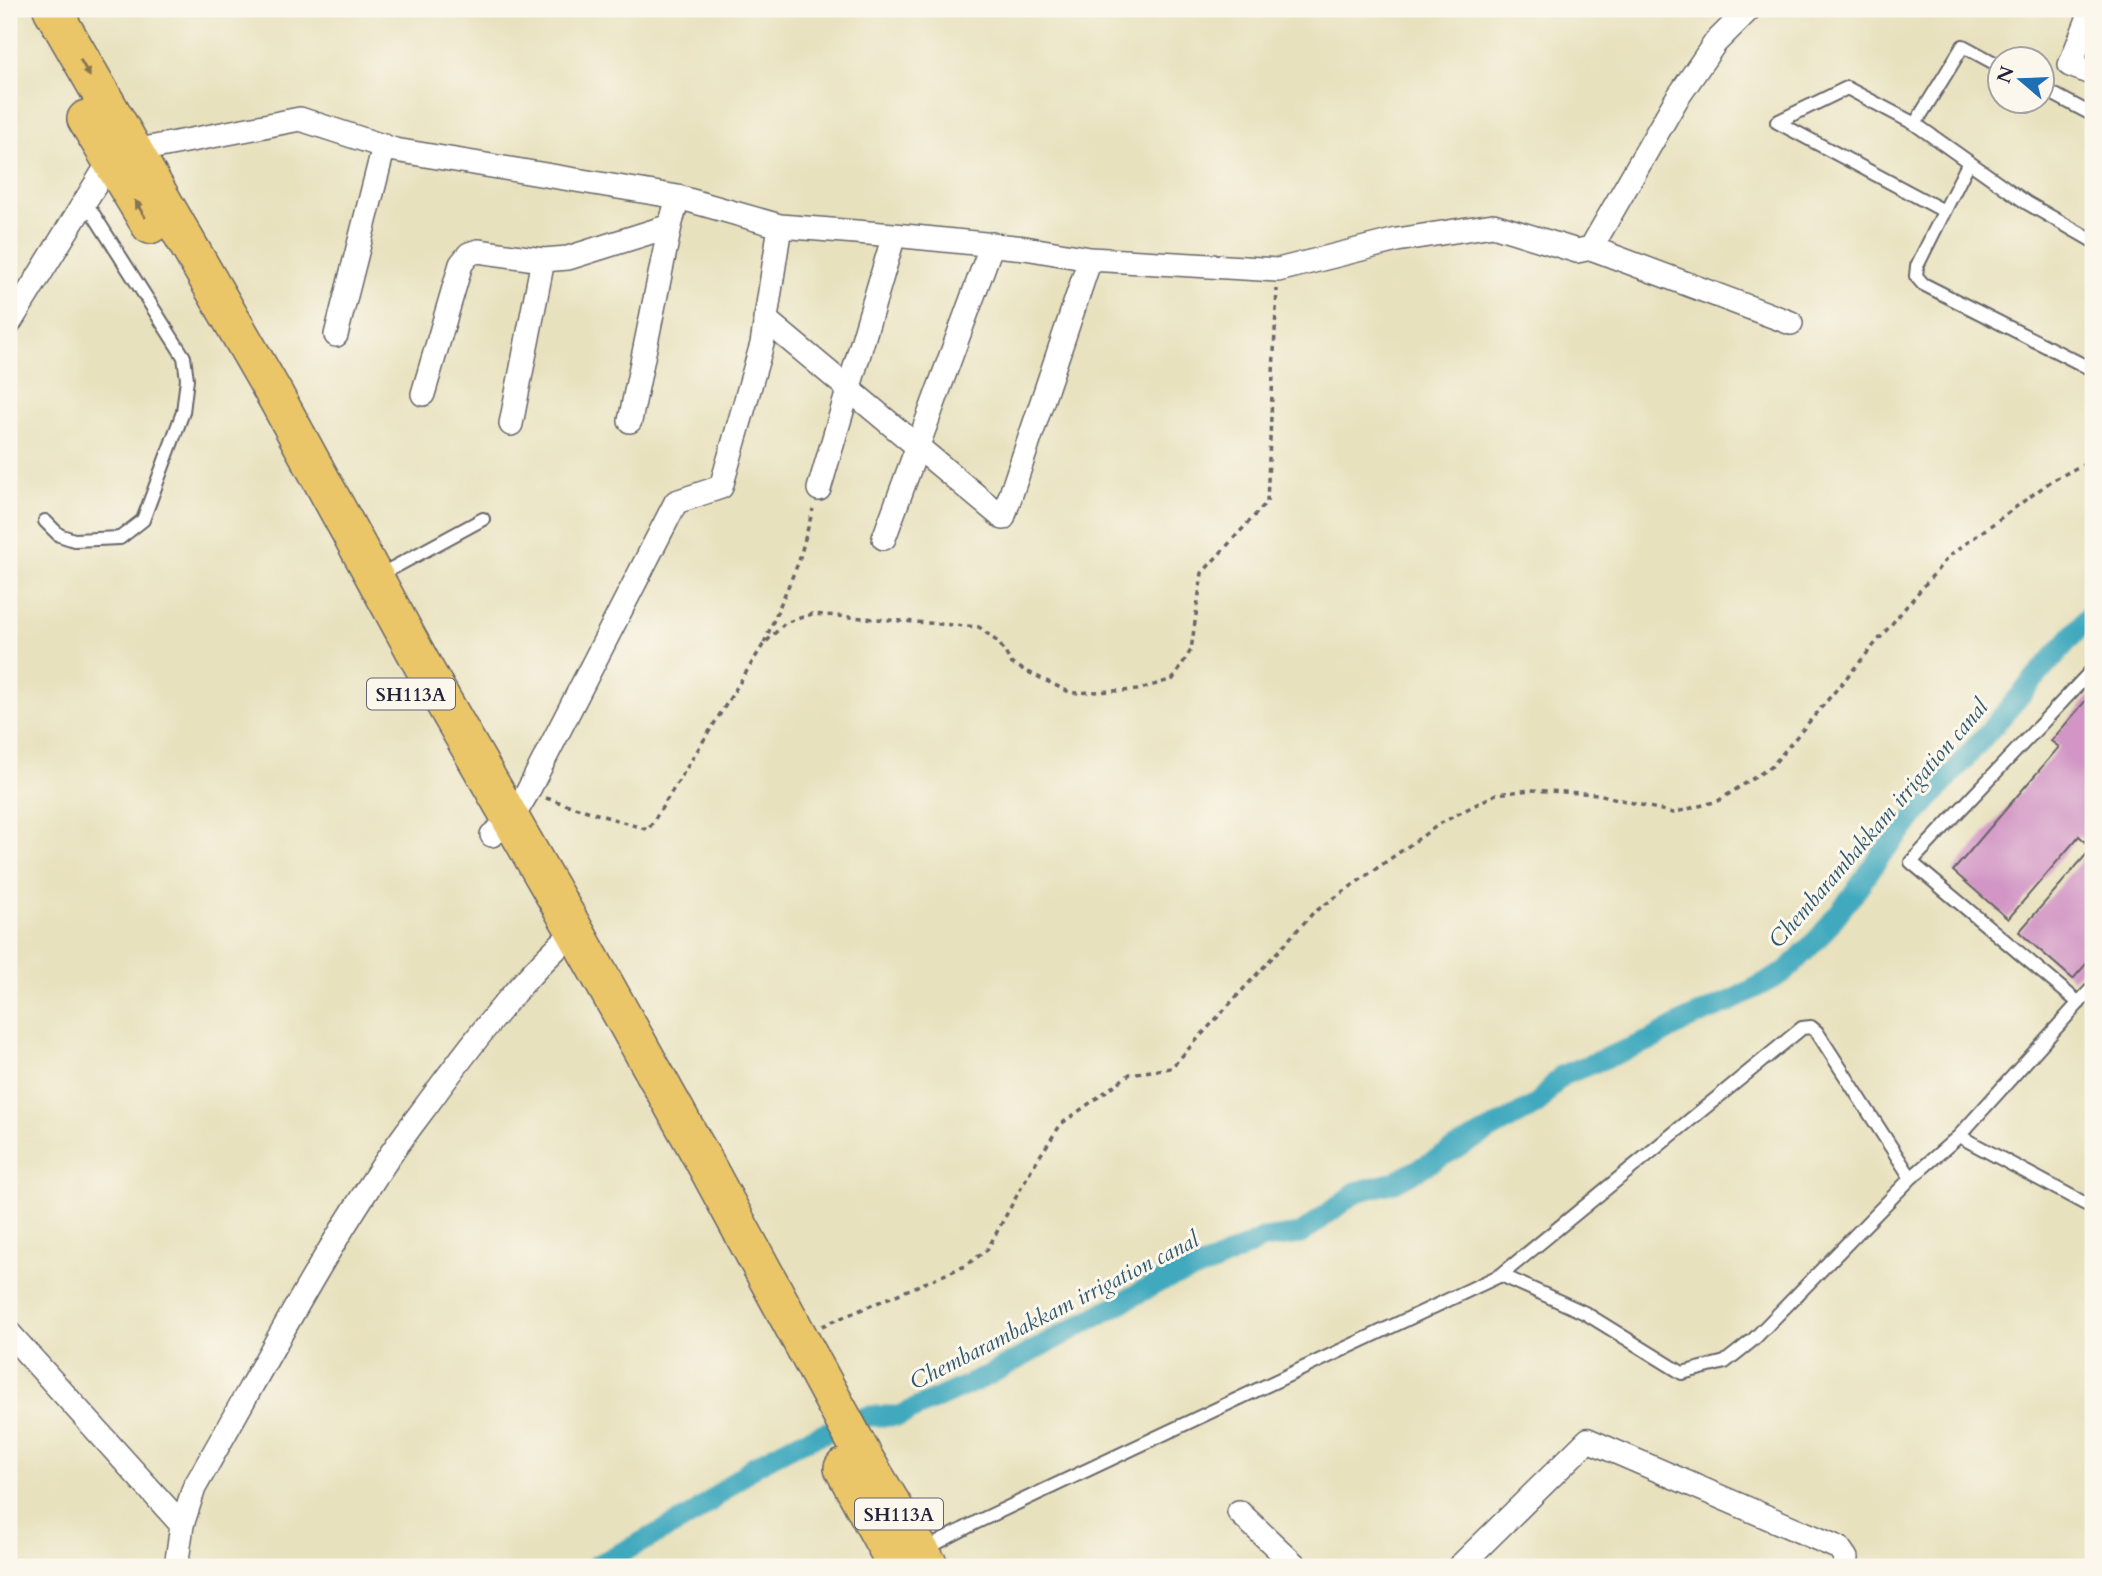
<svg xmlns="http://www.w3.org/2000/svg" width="2102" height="1576" font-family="Cardo,serif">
<rect width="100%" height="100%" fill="#fbf7ec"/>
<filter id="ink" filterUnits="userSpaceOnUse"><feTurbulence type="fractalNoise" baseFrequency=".0143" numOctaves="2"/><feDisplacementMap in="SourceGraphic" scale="14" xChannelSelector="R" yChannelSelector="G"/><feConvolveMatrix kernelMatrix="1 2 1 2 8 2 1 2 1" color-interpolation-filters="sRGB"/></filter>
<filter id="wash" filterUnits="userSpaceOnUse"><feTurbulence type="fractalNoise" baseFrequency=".00686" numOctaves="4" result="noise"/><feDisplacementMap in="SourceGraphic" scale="28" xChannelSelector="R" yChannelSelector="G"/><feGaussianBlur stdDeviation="1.57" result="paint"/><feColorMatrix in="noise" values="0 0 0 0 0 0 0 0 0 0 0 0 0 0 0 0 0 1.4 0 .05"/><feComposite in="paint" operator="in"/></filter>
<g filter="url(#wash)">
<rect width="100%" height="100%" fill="#e8e1be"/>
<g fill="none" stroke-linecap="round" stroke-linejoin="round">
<path stroke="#3fa9be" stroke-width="21" d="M594,1567L693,1515L754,1466L796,1444L868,1416H899L987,1376L1161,1281L1213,1263L1263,1239L1301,1234L1356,1192L1395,1182L1536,1105L1561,1076L1653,1039L1689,1019L1727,1003L1785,972L1821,935L1854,893L1880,856L2093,612"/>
</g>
<g id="blocks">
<path fill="#d295c5" d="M2093,692V956L2073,979L2019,932L2092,848L2079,836L2008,919L1953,871L2059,747L2051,741Z"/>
</g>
</g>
<g filter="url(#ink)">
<use href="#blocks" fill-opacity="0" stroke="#676569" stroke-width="2"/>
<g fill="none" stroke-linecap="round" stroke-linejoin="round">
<defs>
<path id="service" d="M2000,66L1963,46L1915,124L2027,203L2093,241
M2042,88L2093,115
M1915,124L1847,88L1777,122L1944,211
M1969,162L1917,266L1916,276L1923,284L2093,370
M45,521L59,535L74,540L120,538L143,520L183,412L187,379L184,357L85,201
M378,576L483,519
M2079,1003L1911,862L2093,669
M1959,1136L2093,987
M1501,1275L1802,1028L1811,1027L1817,1032L1911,1178
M924,1550L977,1522L1501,1275L1585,1313L1682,1373L1725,1362L1754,1339L1911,1178L1959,1136L2093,1208"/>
<path id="minor" d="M2092,9L2070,65L2093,74
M678,197L780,226L894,235L819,489
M1591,248L1676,100L1715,43L1749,9
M1090,259L1278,270L1397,240L1493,225L1577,251L1591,248L1791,323
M765,319L1003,518L1090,259L1025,248L894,235
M9,324L110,161L134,151L300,119L395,150L678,197L670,226L630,421
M336,335L384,146
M423,394L461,264L469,254L478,251L543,260L568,258L670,226
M511,424L543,260
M884,538L992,244
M492,835L511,820L527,793L676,502L721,487L762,344L780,226
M9,1333L182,1525
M1239,1512L1297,1567
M176,1567L182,1525L194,1488C259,1375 319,1258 393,1151C408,1129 425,1108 440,1087C481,1032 524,976 575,931
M1459,1567L1588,1440L1839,1548L1846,1558L1844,1567"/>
<path id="primary" d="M52,9L276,397L423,666L575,931L701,1156L866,1461L930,1567
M86,119L150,225
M843,1468L897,1567"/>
</defs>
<use href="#service" stroke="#676569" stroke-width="16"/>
<use href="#minor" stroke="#676569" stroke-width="26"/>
<use href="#primary" stroke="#676569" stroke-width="40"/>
<path stroke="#676569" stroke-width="3.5" stroke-dasharray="5 5" stroke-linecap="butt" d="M764,643L799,561L813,509
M546,798L648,830L763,645L785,623L812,614L979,627L999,643L1012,664L1071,693L1137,690L1173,679L1191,650L1202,573L1267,502L1277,289
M822,1326L965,1266L987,1250L1032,1168L1061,1124L1130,1074L1171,1068L1313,913L1441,823L1496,794L1531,790L1598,794L1673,813L1718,801L1772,766L1949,556L2050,482L2093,459"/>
<use href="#service" stroke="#fff" stroke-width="12"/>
<use href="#minor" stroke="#fff" stroke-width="23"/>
<use href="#primary" stroke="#ebc669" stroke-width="37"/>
</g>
<defs><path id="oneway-solid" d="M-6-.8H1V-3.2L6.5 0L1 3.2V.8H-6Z" transform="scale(1.75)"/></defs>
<g fill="#867452">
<use href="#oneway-solid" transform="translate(85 68) rotate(60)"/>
<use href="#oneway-solid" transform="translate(140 209) rotate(-122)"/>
</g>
</g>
<g text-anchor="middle" stroke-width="6" stroke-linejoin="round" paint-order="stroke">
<g fill="#fbf7ec" stroke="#636270" stroke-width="2">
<rect x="367" y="678.5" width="88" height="31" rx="5"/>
<rect x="855" y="1498.5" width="88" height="31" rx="5"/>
</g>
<g font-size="19" font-weight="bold" fill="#22223b">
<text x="411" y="701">SH113A</text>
<text x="899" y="1521">SH113A</text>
</g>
<g font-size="23" font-style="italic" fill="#2e586f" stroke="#fbf7ec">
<text transform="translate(1878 823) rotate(-49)" y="8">Chembarambakkam irrigation canal</text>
<text transform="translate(1054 1310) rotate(-27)" y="8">Chembarambakkam irrigation canal</text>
</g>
</g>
<rect width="2102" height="1576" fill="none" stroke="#fbf7ec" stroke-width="35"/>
<g transform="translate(2021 80) rotate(289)"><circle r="33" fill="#fbf7ec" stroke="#a4a2a5" stroke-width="2"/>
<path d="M0-5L12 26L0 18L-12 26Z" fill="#1f6fb2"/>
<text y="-10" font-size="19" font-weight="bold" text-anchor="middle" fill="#22223b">N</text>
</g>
</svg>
